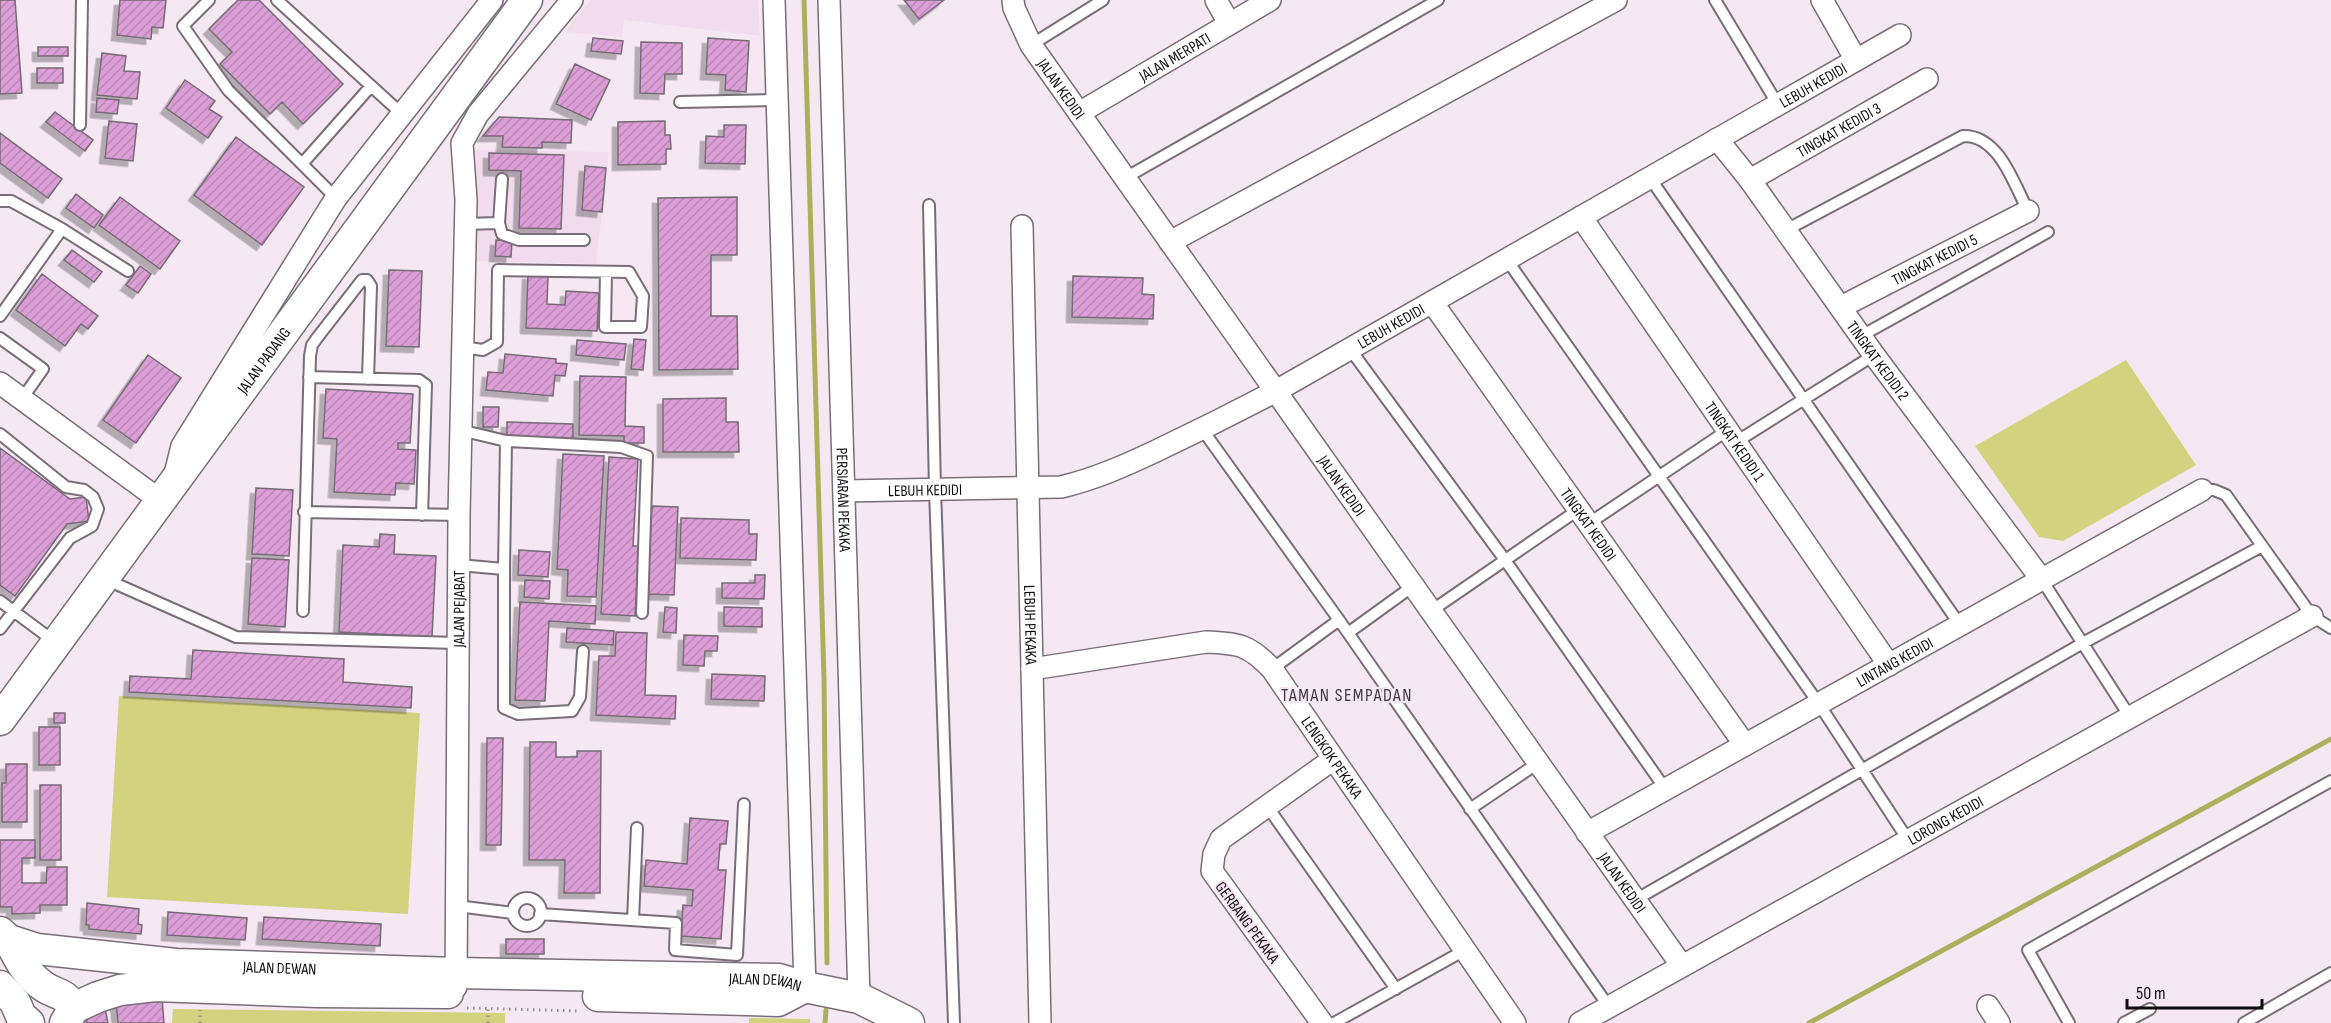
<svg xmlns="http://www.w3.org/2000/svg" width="2331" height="1023" font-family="'Sofia Sans Condensed',sans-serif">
<defs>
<pattern id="building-hatch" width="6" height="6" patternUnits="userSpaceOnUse" patternTransform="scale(1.5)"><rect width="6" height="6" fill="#dc9ed7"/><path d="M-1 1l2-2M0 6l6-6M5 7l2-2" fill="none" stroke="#bc87b7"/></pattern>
<filter id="shadow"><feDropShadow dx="-5.5" dy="5.5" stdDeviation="0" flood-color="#0004"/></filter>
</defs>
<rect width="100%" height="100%" fill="#f5e8f3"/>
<path fill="#f0dced" d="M591,0H758L760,36L624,20L622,37L564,32Z
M475,150L609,152L596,264L477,261Z"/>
<path fill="#d2d27f" d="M2126,360L2196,465L2063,541L2039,537L1975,446Z
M119,696L420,713L408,914L107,897Z
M173,1009L505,1013V1023H172Z
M749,1018L810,1019V1023H749Z"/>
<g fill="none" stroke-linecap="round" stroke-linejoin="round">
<path stroke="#afae5c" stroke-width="5" d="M804,0L824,679L827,963
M825,1023L826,1010
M1809,1023L2331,739"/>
</g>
<path fill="url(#building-hatch)" stroke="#756a74" stroke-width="1.5" filter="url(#shadow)" d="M0,0H15L22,93L0,94Z
M120,0H166L163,28L152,27L151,39L117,35Z
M238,0H259L343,84L303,124L282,102L270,114L220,64L232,52L209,29Z
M904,0H944L919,19Z
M593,38L623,41L621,54L591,51Z
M708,38L749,41L746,92L725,90L726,75L706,74Z
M641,42L682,43V74H665L664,94L640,93Z
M38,47H68V56H38Z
M102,53L126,56L124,71L140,72L137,99L97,95Z
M575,64L610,80L591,120L556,104Z
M37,68H63V83H37Z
M185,80L215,101L209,109L222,117L208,138L166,108Z
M97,98L119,100L117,114L96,112Z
M55,112L93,140L85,151L46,122Z
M499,117L572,120L571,143L542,142V148L502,147L503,136H483Z
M109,121L137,124L133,161L105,158Z
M665,121V135H670L671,149H666V164L618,165V122Z
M724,125H746L745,164L705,163L706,136L724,137Z
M0,133L62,179L48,198L0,163Z
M236,137L304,187L262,245L194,195Z
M489,153L564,155L561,229L519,228L521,171L489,170Z
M585,166L606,168L602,212L582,210Z
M76,194L103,215L94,228L66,208Z
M120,197L180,241L160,269L99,225Z
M737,197V255H711V316H737L738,369L659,370L658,198Z
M496,240L512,241L511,257L495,256Z
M72,250L102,272L94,282L64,260Z
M140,266L151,274L138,293L126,285Z
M389,270L422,271L419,347L386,346Z
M42,274L98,316L88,329L81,324L65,346L16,310Z
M528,274L548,275L547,304L565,305L566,291L599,293L597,331L526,328Z
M1073,276L1143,278L1142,294L1154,295L1153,319L1072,317Z
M634,339L646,340L643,370L631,369Z
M577,340L626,344L624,360L576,355Z
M505,354L556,359V363L567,364L565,376L555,375L553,396L486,390L488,372L503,373Z
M148,355L181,378L136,443L103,420Z
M580,376L626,377L625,426L644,427V443H624V436L579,435Z
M326,389L413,394L410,443H398V449L416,450L414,484L396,483L395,495L334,492L337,439L323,438Z
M726,398V422H738L739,452H663V399Z
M483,407H499L498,427H483Z
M507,422L573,424V439L507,437Z
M0,448L70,499L86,497L89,521L67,524L15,596L0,585Z
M563,454L604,456L596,597L567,596L568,570L557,569Z
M609,457L638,459L633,546H639L635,616L601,614Z
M256,488L293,490L289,556L252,554Z
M652,506L678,507L674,595L647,594Z
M681,518L749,520V534H757L756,560L680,558Z
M380,534L395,535L394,554L436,556L432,637L339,632L343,545L379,547Z
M519,550L550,552L548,577L518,575Z
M252,558L289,560L285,627L248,624Z
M755,575H765L764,599L722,598V583H755Z
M525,580L550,581L549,599L524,597Z
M520,602L596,606L595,624L549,621L545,701L515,700Z
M665,607L677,608L676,633L663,632Z
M724,607L762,608V627L724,626Z
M567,628L614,631L613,645L566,642Z
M616,632L647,633L645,695L676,696L675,719L596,715L599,656H615Z
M684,635L718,636L717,651H705L704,666L683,665Z
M193,650L344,659L343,682L412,687L411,708L129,692L130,676L191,679Z
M712,674L765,676L764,701L711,699Z
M54,713H65V723H54Z
M39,727H60V765H39Z
M487,738H503L501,845H486Z
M530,742H556V757H577V751H601L600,893H564L565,860H529Z
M6,764H27V822H2V783H6Z
M40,785H61V860H40Z
M690,818L728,821L726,844H720L718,870H726L721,939L681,936L683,905L692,906L693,890L644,886L646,860L687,864Z
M0,840H35V858H22V883H46L47,867H67V905H40V913L12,914V907H0Z
M87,903L139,909L138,924L142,925L141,934L89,929V925H86Z
M168,912L247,918L245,940L167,935Z
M264,917L381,924L380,946L262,939Z
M506,939H544V954H506Z
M162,998L164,1023H118L116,1002Z
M105,1009L108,1023H86L89,1015Z"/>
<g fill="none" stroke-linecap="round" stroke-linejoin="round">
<defs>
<path id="lane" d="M209,0L183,26L228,90L336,198
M277,0L403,115
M1715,0L1778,105
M1031,45L1103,0
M680,102L777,100
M80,125L82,0
M302,164L371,86
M1125,178L1438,0
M1650,178L1960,625
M502,179L499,223L502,234L519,240H584
M0,201H11L62,229
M929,205L935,490L954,1023
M464,224L499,223
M1786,230L1963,136C1999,135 2014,184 2028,211
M1507,260L1819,704L1908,840
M0,316L62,229L128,271
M1861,336L2048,232
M0,338L43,369L22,399
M462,347L483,350L497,342L498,270L629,272L643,296L641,327H605L606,272
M1350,349L1505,560L1666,790
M309,377L419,380L426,385L422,515
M1202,429L1339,620L1609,1007
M460,430L506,441L621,447L647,456L642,613
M0,434L66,487L84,490L93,497L98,509L92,526L70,538L0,629
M1736,442L1874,355
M2202,490H2214L2226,495L2312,616L2331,628
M304,512L459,515
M1588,524L1728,430
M459,565L504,569L506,441
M504,569V708L518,714L572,711L580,697L583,651
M105,579L236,637L458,643
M2042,580L2130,717
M0,601L55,642
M303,611L310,356L312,345L317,338L362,280H367L371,286L368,379
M1431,611L1578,510
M1348,633L1413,586
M1272,669L1339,620
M1267,806L1396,989
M1470,809L1538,763
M513 912a14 14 0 1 1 28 0a14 14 0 1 1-28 0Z
M1635,900L2083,643L2262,546
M457,906L513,913
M540,914L676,923L675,950L737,955L744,804
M633,920L637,828
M1334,1023L1465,950
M2069,1023L2028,950L2331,781
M2124,1023L2150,1009
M2244,1023L2331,973"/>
<g id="street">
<path d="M774,0L805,987"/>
<path id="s1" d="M829,0L859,998"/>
<path id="s2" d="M1013,0L1014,8L1031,45L1682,966"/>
<path d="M1216,0L1229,23"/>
<path d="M1822,0L1856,60"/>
<path id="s3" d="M1079,113L1270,0"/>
<path id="s4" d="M1717,139L1750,180L1874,355L2042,580"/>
<path id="s5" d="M1750,180L1927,79"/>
<path id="s6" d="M1581,217L1889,665"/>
<path id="s7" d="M1022,226L1040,1023"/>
<path d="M1170,242L1616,0"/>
<path id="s8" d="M1432,302L1745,745"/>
<path id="s9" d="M1841,307L2028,211"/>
<path d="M0,383L161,501"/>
<path d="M175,474L182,446L336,198L492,0"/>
<path id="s10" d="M844,491L1061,487C1095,479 1124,466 1156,451C1196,432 1236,412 1276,391L1900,35"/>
<path id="s11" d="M1032,669L1206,642C1239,643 1249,645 1272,669L1515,1023"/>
<path id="s12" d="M1587,833L2202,490"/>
<path id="s13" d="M456,987L459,515L466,200L462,143L478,114L572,0"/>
<path d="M1988,1006L1999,1023"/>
<path d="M1322,1023L1212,871L1214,854L1221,839L1332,760"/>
<path id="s14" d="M1580,1023L2312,616"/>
</g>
<g id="secondary">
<path id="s15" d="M0,720L527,0"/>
<path id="s16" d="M0,932L9,940L37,949L176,964L456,973L779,979L805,987L859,998L909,1023"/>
<path d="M9,940C18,958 26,974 43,986C57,996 62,990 74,1008"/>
<path d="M0,986L15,1002L21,1016L29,1023"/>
<path d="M598,996L778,1001L805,987"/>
<path d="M65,1023L74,1008L98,997L120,990L155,986L317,992L448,993"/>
</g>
</defs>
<use href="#lane" stroke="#796e78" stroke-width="14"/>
<use href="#street" stroke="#796e78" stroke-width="24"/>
<use href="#secondary" stroke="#796e78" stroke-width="33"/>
<path stroke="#978e96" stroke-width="3" stroke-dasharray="1.5 4.5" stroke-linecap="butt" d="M467,1008L580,1011
M200,1023V1010
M488,1023V1008"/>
<use href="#lane" stroke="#fff" stroke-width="10"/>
<use href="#street" stroke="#fff" stroke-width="21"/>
<use href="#secondary" stroke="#fff" stroke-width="30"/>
</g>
<g text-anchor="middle" stroke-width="4.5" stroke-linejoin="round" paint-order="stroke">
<g font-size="16" fill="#100b0f" stroke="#f5e8f3">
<text dy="6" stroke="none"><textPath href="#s3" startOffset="111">JALAN MERPATI</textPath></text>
<text dy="6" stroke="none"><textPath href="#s10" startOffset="1071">LEBUH KEDIDI</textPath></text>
<text dy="6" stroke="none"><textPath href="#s2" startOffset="102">JALAN KEDIDI</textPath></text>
<text dy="6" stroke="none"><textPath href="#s5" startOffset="102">TINGKAT KEDIDI 3</textPath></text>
<text dy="6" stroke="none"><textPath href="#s9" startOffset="105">TINGKAT KEDIDI 5</textPath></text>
<text dy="6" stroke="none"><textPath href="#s10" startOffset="585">LEBUH KEDIDI</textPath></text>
<text dy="6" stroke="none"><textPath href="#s15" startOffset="446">JALAN PADANG</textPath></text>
<text dy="6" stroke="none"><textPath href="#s4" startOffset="274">TINGKAT KEDIDI 2</textPath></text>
<text dy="6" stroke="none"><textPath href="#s6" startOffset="272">TINGKAT KEDIDI 1</textPath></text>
<text dy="6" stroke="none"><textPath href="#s2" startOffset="588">JALAN KEDIDI</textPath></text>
<text dy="6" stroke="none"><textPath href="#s10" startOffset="81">LEBUH KEDIDI</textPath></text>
<text dy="6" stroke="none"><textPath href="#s1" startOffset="500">PERSIARAN PEKAKA</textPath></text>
<text dy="6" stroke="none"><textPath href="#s8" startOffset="272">TINGKAT KEDIDI</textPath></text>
<text dy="6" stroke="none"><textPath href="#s13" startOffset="378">JALAN PEJABAT</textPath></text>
<text dy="6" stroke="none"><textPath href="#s7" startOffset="399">LEBUH PEKAKA</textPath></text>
<text dy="6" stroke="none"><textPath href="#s12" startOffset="352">LINTANG KEDIDI</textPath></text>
<text dy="6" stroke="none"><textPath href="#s11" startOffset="357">LENGKOK PEKAKA</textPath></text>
<text dy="6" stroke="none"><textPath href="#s14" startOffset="418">LORONG KEDIDI</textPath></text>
<text dy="6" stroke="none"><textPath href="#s2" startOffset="1074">JALAN KEDIDI</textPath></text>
<text transform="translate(1248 922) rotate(54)" y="6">GERBANG PEKAKA</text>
<text dy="6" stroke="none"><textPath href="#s16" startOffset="285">JALAN DEWAN</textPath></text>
<text dy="6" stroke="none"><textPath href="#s16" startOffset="771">JALAN DEWAN</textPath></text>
</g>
<g font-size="18" letter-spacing="1.5" fill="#41363f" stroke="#f5e8f3">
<text x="1347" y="701">TAMAN SEMPADAN</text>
</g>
</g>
<path d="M2127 999v9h135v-9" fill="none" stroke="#100b0f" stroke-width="3"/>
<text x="2136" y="999" font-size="18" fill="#100b0f" stroke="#f5e8f3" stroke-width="4.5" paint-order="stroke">50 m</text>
</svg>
